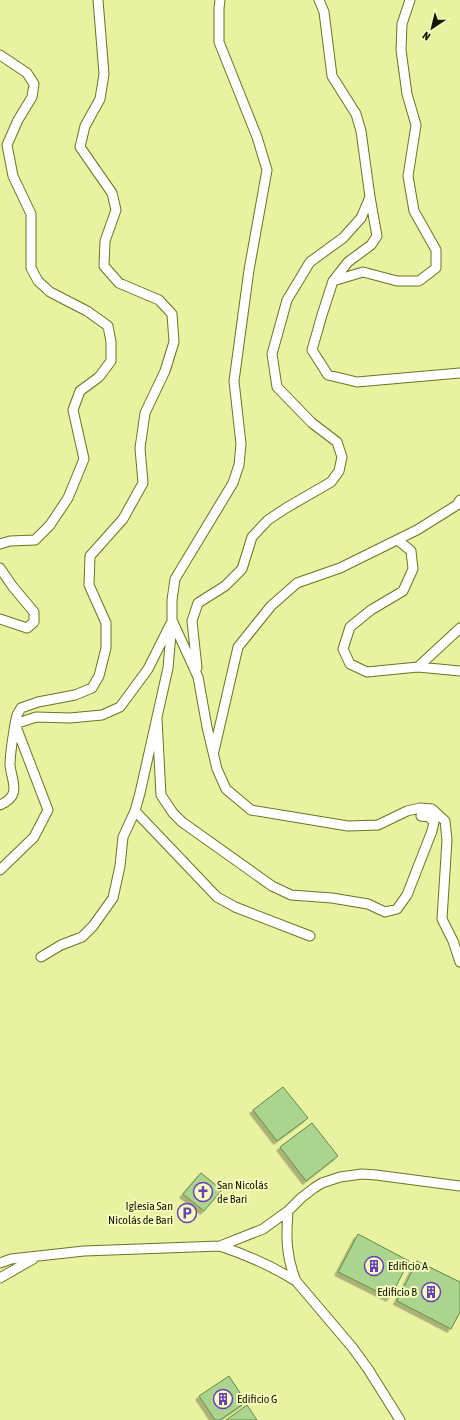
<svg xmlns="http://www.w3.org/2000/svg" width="460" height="1420" font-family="'Asap Condensed',sans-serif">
<defs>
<filter id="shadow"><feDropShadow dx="-3.5" dy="3.5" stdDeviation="0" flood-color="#0004"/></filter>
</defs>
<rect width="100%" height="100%" fill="#e9f2a0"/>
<path fill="#abd58f" stroke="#618845" filter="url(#shadow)" d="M283,1087L308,1118L277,1141L253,1110Z
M312,1123L338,1156L306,1181L280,1147Z
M201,1173L222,1190L204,1211L183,1194Z
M358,1234L409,1261L390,1298L338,1272Z
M417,1261L460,1282V1312L451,1329L397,1301Z
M229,1376L246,1402L220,1420H215L199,1396Z
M247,1405L257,1420H226Z"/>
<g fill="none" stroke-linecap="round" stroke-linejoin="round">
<defs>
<path id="minor" d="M220,0L219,8V42L257,137L267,170L249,270L234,381L241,444L239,465L233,483L175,579L172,600V620L198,677L207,727L217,769L226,789L251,810L348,826L378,825L407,811L420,808L432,809L445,821L447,840L442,919L453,941L460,962
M319,0L324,12L332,76L356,114L361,131L370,197L377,236L371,245L348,262L333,281
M410,0L402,24L401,50L407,94L416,125L408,176L414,211L436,250V268L419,281H397L363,272L333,281L322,315L312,350L328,375L357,382L460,373
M0,55L27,73L34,84L32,97L18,120L7,145L13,176L31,214V268L38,281L50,292L87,311L108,326L111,342V361L99,377L80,391L73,410L84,459L68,498L50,525L35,540L10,541L0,544
M398,540L411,551L413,569L403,591L371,610L350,627L343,649L350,664L367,672L418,667L460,671
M0,568L13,587L34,612V622L27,628L0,619
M418,667L460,628
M197,668L192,621L198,603L225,586L242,569L252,537L268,520L286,508L331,482L339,471L342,457L337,442L312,423L277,387L272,354L287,300L310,262L343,238L361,218L370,197
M157,719L161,795L173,813L182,822L272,886L291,895L332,898L368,904L385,912L397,909L407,895L432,831L434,822L429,817L421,816
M214,751L238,647L271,606L297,583L340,568L417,530L457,505L460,500
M0,805C22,795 12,783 10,765C10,752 13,737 15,724L36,717L70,718L102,715L120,707L148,669L170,625
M135,811L217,897L235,907L310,936
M0,870L34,837L48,810L15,724L17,715L21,708L38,702L75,695L92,688L99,676L106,648V623L89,585L90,556L123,519L143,483L140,448L145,413L165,371L174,342L172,314L159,300L119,283L104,266L105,241L116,210L112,193L80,147L85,126L100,99L104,74L98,0
M41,957L61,945L82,937L93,926L113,898L120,866L123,837L135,811L140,793L168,668L172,622
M288,1211C286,1237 286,1257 296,1281L352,1347L368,1369L400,1420
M220,1246C247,1255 272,1266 296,1281
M0,1263L11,1259L84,1251L220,1246L263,1229L288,1211L301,1198L314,1188L322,1183L340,1177L362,1174L376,1175L460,1186
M0,1278L33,1259"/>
</defs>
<use href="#minor" stroke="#6d7320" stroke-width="11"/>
<use href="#minor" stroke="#fff" stroke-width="9"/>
</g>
<defs>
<symbol id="church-ring" viewBox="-11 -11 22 22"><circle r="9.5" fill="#f6febd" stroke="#6841b9" stroke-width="1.5"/><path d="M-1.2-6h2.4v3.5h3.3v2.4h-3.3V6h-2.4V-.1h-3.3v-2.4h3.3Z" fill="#6841b9"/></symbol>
<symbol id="parking-ring" viewBox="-11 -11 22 22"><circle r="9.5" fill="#f6febd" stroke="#6841b9" stroke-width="1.5"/><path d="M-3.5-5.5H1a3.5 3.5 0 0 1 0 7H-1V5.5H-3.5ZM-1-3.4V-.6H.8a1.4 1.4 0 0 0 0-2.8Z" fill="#6841b9"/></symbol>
<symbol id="building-ring" viewBox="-11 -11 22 22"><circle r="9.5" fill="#f6febd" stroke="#6841b9" stroke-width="1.5"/><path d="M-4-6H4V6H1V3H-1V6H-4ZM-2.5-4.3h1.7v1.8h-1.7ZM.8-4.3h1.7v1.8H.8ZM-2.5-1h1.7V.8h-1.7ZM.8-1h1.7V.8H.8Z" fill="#6841b9"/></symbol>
</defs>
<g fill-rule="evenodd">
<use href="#church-ring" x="192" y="1181" width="22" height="22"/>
<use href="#parking-ring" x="176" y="1202" width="22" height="22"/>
<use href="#building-ring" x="363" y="1255" width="22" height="22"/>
<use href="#building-ring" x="420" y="1281" width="22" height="22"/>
<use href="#building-ring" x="212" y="1388" width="22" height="22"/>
</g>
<g text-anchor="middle" stroke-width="4" stroke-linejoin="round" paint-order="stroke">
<g font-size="12" fill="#161700" stroke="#f6febd" text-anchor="start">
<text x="217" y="1189">San Nicolás<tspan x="217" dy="14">de Bari</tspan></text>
<text x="173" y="1210" text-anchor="end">Iglesia San<tspan x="173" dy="14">Nicolás de Bari</tspan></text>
<text x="388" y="1270">Edificio A</text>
<text x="417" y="1296" text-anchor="end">Edificio B</text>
<text x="237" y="1403">Edificio G</text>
</g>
</g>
<g transform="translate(432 28) rotate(215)" stroke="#f6febd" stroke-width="3" paint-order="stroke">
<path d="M0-3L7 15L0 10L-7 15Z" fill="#161700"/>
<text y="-6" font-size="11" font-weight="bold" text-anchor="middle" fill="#161700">N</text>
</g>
</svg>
